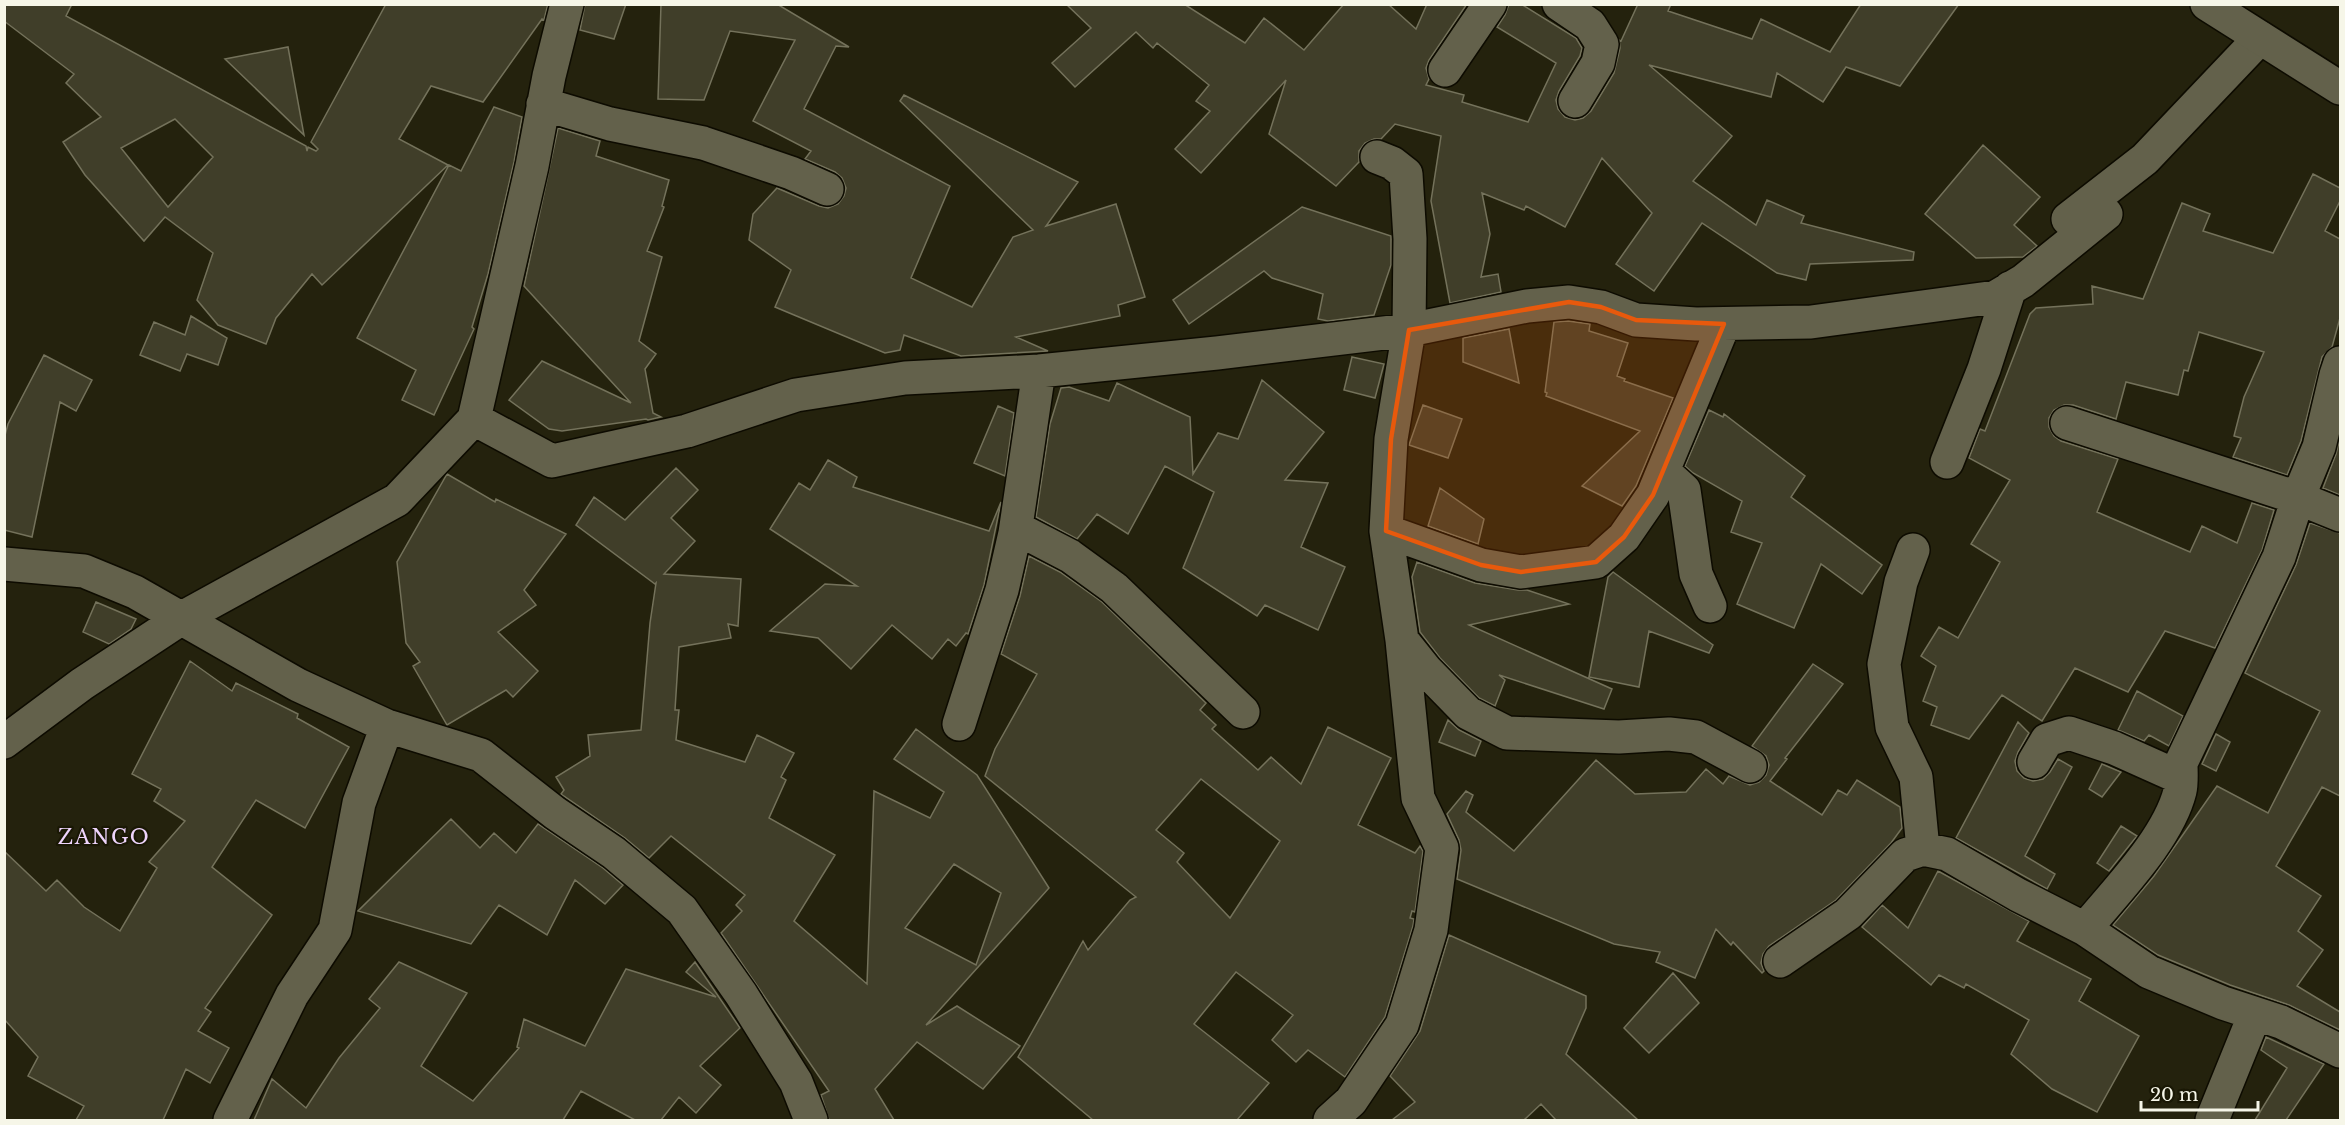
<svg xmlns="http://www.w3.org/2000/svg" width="2345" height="1125" font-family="'Libre Baskerville',serif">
<rect width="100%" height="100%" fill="#24220d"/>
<path fill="#403e29" stroke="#74725b" stroke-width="1.5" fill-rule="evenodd" d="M4,4H72L66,16L306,146L307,151L308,147L316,151L318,149L311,142L386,4H548L544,20L542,19L483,102L431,86L399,139L448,165L322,285L312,274L276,318L266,344L218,325L197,300L213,253L165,217L144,241L85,175L63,142L101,117L66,83L74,74L4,21ZM175,119L213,157L168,207L121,148Z
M585,4H626L614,39L580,30Z
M661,4H777L849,47L836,46L804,109L950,186L911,278L972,307L1013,237L1033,230L900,101L904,95L1078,182L1046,226L1116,204L1145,297L1118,305L1120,316L1016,337L1048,351L961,356L904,335L900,350L885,353L775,307L791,270L749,240L753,214L777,188L819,206L828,208L838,204L844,196L846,188L842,178L835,172L805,159L811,151L753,121L795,40L730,31L704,100L658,99Z
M1066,4H1184L1245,43L1264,18L1304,50L1344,4H1388L1416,29L1427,4H1467L1429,60L1426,68L1429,79L1426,85L1464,95L1462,102L1528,122L1556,63L1497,27L1505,15L1509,4H1521L1576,38L1582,48L1580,56L1559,91L1556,100L1558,109L1565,117L1575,120L1583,118L1591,111L1614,73L1620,48L1619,40L1621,41L1638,4H1671L1668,11L1752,39L1761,19L1830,52L1861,4H1959L1900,86L1846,67L1823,102L1777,73L1771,97L1649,65L1732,136L1693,181L1756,225L1767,200L1804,216L1801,223L1914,252L1913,260L1810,264L1806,280L1777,273L1702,223L1654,291L1616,264L1652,213L1602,158L1565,227L1526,206L1524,210L1482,193L1490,234L1481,277L1498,274L1501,292L1450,303L1431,201L1441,136L1395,124L1381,139H1374L1365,143L1359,151V162L1336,186L1269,134L1286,80L1201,173L1175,149L1210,111L1196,101L1209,85L1157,43L1153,48L1136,32L1075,87L1052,63L1091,28Z
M288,47L304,135L225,59Z
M494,107L522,117L514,162L488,274L472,327L474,329L434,415L402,400L416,370L357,338L449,165L461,171Z
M558,128L600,141L596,156L669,180L662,206L664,207L647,251L662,257L639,341L656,354L645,369L653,413L661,417L648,420L646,419L562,431L549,429L509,400L542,361L631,403L524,286Z
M1983,145L2040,197L2014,225L2037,246L2023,257L1976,258L1925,214Z
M2313,174L2340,188V201L2325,231L2340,239V318L2332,347L2322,357L2301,441L2287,475L2233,457L2241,438L2234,436L2244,397L2264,352L2199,332L2188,371L2184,370L2178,395L2126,382L2116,419L2073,405H2064L2054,410L2049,418V427L2054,436L2061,441L2118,459L2097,512L2190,552L2202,526L2237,543L2252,503L2274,510L2262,550L2215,648L2165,631L2128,692L2075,668L2042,721L2002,695L1969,739L1931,725L1937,707L1923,701L1936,666L1921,656L1939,627L1958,638L2000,562L1971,544L2010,480L1969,458L1980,429L1985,431L2030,314L2036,308L2093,304L2092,286L2143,299L2182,203L2210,214L2203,231L2273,253Z
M1302,207L1391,236V265L1374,315L1328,321L1318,319L1323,294L1272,278L1264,271L1189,324L1173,300Z
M191,316L227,338L218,365L187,354L180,371L140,355L154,322L185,335Z
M1568,321L1590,324L1589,331L1628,343L1617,376L1625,379L1624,381L1673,398L1636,486L1622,506L1582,486L1640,431L1546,396L1547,393L1545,392L1554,322Z
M1509,329L1519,383L1463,362V338Z
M44,355L92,380L76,411L60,402L32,537L4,530V439L8,424Z
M1352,357L1384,364L1375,398L1344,390Z
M1262,380L1324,432L1285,480L1328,483L1301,547L1345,567L1318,630L1265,605L1257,616L1183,568L1214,492L1165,466L1128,534L1097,514L1077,539L1036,517L1050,424L1061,388L1069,387L1109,401L1117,383L1190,417L1193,474L1218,433L1238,439Z
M1423,405L1462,419L1448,458L1409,445Z
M998,406L1014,413L1005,476L974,463Z
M1709,410L1723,417L1724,414L1805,476L1791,497L1882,565L1862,594L1821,564L1794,628L1737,604L1762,543L1731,532L1742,501L1693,473L1685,466Z
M2340,438V495L2323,488L2336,454Z
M828,460L857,477L853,487L989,531L1001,502L984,585L968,634L966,633L956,646L948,639L932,659L892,625L851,669L818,638L770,631L825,584L857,586L770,529L799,483L810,490Z
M676,468L698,490L671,518L695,541L664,574L741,579L738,626L728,624L731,638L679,647L675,710H679L676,740L745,762L757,735L794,753L781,777L786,780L769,818L835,855L794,921L867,984L874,791L930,818L944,792L894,759L916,729L977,775L1049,888L926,1025L957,1006L1020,1046L983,1089L917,1042L875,1089L894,1120H829L821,1095L829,1091L721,933L742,911L736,905L745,895L671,836L649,858L625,838L561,794L564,790L556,777L590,756L588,735L641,730L650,623L656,583L655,584L576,525L594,497L625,520ZM954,864L1001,893L976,965L905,928Z
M447,474L495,502L496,499L566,534L524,590L536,605L498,632L538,671L513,697L506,690L447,725L413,666L420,662L406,643L397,562Z
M1440,488L1484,519L1478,544L1428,526Z
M2310,523L2340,533V796L2322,787L2276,866L2321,896L2298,931L2323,950L2297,986L2340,1012V1030L2289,1005L2230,985L2158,955L2113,925L2154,876L2217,786L2268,813L2320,711L2245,673L2296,565Z
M1029,556L1060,572L1102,602L1206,703L1200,710L1216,725L1212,729L1258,770L1271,757L1301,784L1328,727L1391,758L1358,825L1415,853L1420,846L1423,851L1415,912L1412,911L1410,918L1414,919L1413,926L1385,1017L1345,1077L1308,1050L1296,1062L1272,1040L1293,1015L1236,972L1194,1024L1269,1083L1237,1120H1093L1018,1057L1083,941L1088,950L1130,900L1136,897L985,776L995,749L1037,674L1001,654L1020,596ZM1201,779L1280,841L1230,918L1177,862L1184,853L1156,830Z
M1417,562L1475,583L1518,590H1527L1569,604L1469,625L1612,689L1604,709L1499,675L1505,680L1495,706L1479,698L1440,658L1420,632L1412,577Z
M1613,572L1713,645L1709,653L1649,631L1639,687L1589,677L1608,577Z
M96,602L136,619L131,629L109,644L83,632Z
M190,661L232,691L236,683L298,714L297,718L349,747L305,828L256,800L212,867L272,915L205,1008L211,1012L198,1031L229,1048L210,1083L186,1069L163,1120H76L84,1106L28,1076L38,1057L4,1019V851L46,891L57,880L84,907L120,931L157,868L149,862L185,821L154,801L161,789L132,774Z
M1813,664L1843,684L1785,758L1787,759L1770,781L1822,815L1838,790L1847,795L1857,780L1900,807L1902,828L1891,843L1836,900L1769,946L1763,954L1761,963L1764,971L1762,973L1733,942L1731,945L1716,929L1695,978L1656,962L1660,952L1614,944L1457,879L1461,850L1459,840L1447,814L1466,791L1473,795L1466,812L1514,851L1596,760L1635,794L1686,792L1706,769L1723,784L1729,776L1750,785L1759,782L1766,775L1769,765L1766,756L1752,746Z
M2137,691L2183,716L2169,746L2149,735L2144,741L2118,730Z
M1448,720L1459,730L1481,741L1475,756L1439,742Z
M2018,722L2029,733L2018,752L2015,761L2017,771L2024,778L2033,781L2043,779L2050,772L2058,759L2072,767L2025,856L2055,874L2047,889L1956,838Z
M2216,734L2230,742L2216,771L2202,764Z
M2102,764L2121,772L2102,797L2089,789Z
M451,819L480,848L494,833L516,853L538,824L603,868L623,885L605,904L575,880L547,935L499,905L471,944L358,911Z
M2121,826L2137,836L2109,871L2097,863Z
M1938,871L2029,921L2017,941L2091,979L2079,1001L2139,1036L2097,1112L2052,1089L2011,1054L2029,1020L1966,984L1964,988L1939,975L1931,985L1862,927L1882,905L1908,928Z
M1449,935L1586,996V1008L1566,1054L1638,1120H1556L1541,1104L1524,1120H1392L1415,1102L1390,1076L1420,1031Z
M399,962L467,993L421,1066L473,1101L519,1048L517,1047L524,1019L585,1046L626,969L716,997L686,972L695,962L740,1028L700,1066L721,1085L696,1113L679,1097L661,1120H635L581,1091L563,1120H254L272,1079L306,1108L339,1058L380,1008L369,999Z
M1673,973L1699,1003L1649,1053L1624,1028Z
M2266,1037L2324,1064L2286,1120H2255L2287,1068L2261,1050Z"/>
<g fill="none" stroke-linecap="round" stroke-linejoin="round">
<defs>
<path id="minor" d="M1559,4L1590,25L1602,44L1598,63L1575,101
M1445,70L1490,4
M543,104L610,124L703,143L791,173L827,189
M1377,157L1392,163L1406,174L1410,239L1409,330L1391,439L1386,531L1402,640L1426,670L1468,713L1507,733L1619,737L1669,734L1696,737L1750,766
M2068,219L2145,159L2260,38
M2340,363L2336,375L2319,447L2298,498L2340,515
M474,419L552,461L687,431L796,395L905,378L1039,371L1217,353L1409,330L1527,306L1569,302L1601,307L1636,320L1696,324L1811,322L1996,297L2023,281L2106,214
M1947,462L1984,369L2010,288
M1663,471L1684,490L1696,574L1710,606
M1016,528L1070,556L1114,588L1243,712
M1386,531L1481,565L1521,572L1596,562L1624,537L1653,495L1724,324
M1913,550L1901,582L1884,664L1892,727L1916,777L1923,849
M4,564L84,571L135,592L298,685L387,726L481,755L555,813L614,853L682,910L741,994L796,1082L811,1120
M959,724L1002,590L1015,533L1039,371
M4,742L82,684L182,618L397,500L474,419L532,166L549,76L567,4
M2034,762L2047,740L2069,733L2114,748L2181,778
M2085,929L2149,972L2223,1003L2281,1022L2340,1051
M1780,961L1848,914L1905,855L1923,849L1947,854L2018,895L2085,929C2116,891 2168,839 2180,791C2182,783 2181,772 2181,763L2279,557L2298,498L2067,423
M230,1120L292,995L335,930L359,803L387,726
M1330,1120L1351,1101L1402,1025L1431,930L1442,848L1418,798L1402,640
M2212,1120L2255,1014"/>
<path id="tertiary" d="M2207,4L2340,88"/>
</defs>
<use href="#minor" stroke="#0d0b00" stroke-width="36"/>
<use href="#tertiary" stroke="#0d0b00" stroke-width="36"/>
<use href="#minor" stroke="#63614b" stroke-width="33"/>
<use href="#tertiary" stroke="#63614b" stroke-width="33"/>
</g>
<path fill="#e8590c" fill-opacity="0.2" stroke="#e8590c" stroke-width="4.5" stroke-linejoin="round" d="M1569,302L1601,307L1636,320L1724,324L1653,495L1624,537L1596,562L1521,572L1481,565L1386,531L1391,439L1409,330Z"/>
<g text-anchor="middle" stroke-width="4.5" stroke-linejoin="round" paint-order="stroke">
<g font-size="20" letter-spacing="1.5" fill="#eed4fc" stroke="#1a1805">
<text x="104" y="844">ZANGO</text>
</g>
</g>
<rect width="2345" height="1125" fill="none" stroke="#f6f6e8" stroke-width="12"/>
<path d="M2141 1101v9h117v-9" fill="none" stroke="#f6f6e8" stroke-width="3"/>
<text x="2150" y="1101" font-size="18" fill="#f6f6e8" stroke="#1a1805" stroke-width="4.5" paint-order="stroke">20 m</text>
</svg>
